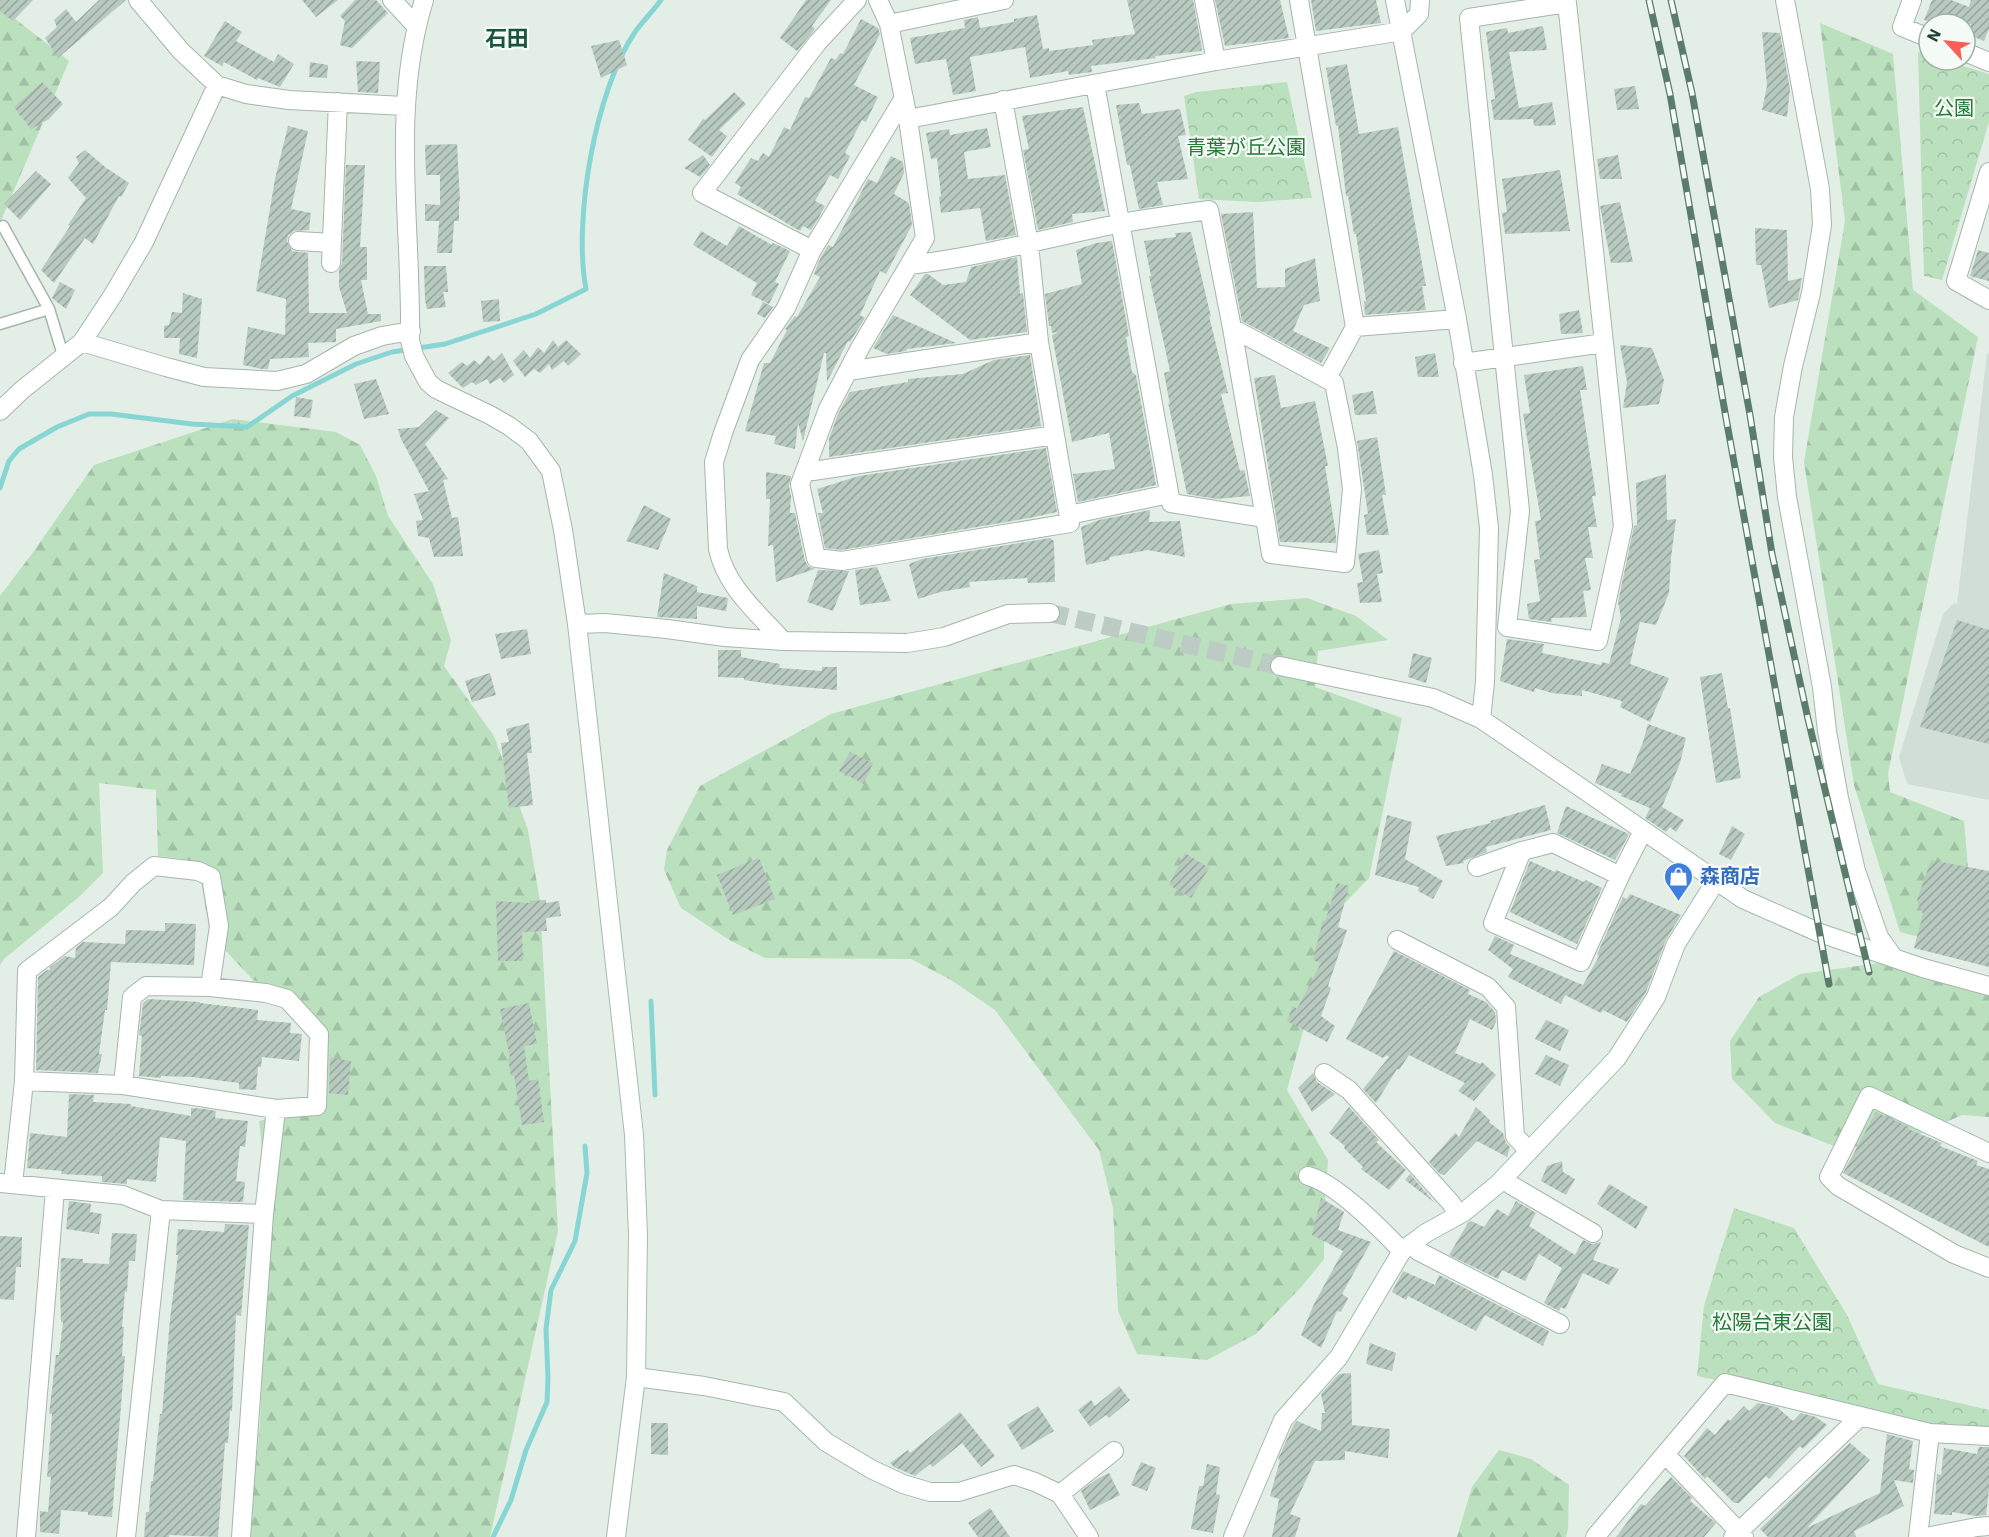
<svg xmlns="http://www.w3.org/2000/svg" width="1989" height="1537" font-family="'IBM Plex Sans','Noto Sans JP',sans-serif">
<defs>
<pattern id="forest-firs" width="22" height="20" patternUnits="userSpaceOnUse" patternTransform="scale(1.5)"><rect width="22" height="20" fill="#bae0bd"/><path d="M5 1l3.5 6h-7zM16 11l3.5 6h-7z" fill="#a0c1a3"/></pattern>
<pattern id="park-crowns" width="20" height="18" patternUnits="userSpaceOnUse" patternTransform="scale(1.5)"><rect width="20" height="18" fill="#bae0bd"/><path d="M2 6a3 3 0 1 1 6 0M12 15a3 3 0 1 1 6 0" fill="none" stroke="#a0c1a3"/></pattern>
<pattern id="building-hatch" width="6" height="6" patternUnits="userSpaceOnUse" patternTransform="scale(1.5)"><rect width="6" height="6" fill="#b8c9bf"/><path d="M-1 1l2-2M0 6l6-6M5 7l2-2" fill="none" stroke="#95a59c"/></pattern>
</defs>
<rect width="100%" height="100%" fill="#e3eee7"/>
<path fill="#d1ded5" d="M1989,353V800L1907,784L1899,757L1943,614L1954,603L1957,604L1987,354Z"/>
<path fill="url(#forest-firs)" d="M0,7L69,61L0,223Z
M1820,23L1893,54L1913,290L1978,337L1888,774L1890,792L1964,821L1975,951L1900,932L1854,785L1804,462L1845,221Z
M233,419L336,432L360,445L376,476L388,516L433,584L451,640L444,666L494,736L528,830L540,902L558,1231L490,1537H248L260,1424L268,1205L259,1121L316,1107L322,1031L284,992L253,980L210,934L200,876L184,859L158,856L156,790L99,783L103,873L80,896L4,959L0,965V596L34,551L94,465Z
M1307,598L1356,616L1388,640L1318,651L1315,687L1402,718L1369,878L1335,913L1287,1090L1328,1160L1324,1215V1259L1303,1285L1256,1334L1207,1360L1137,1354L1118,1311L1113,1208L1099,1150L995,1010L951,980L911,959L765,958L731,941L681,908L664,870L667,850L700,786L831,714L1231,604Z
M1879,963L1989,991V1117L1962,1115L1915,1136L1842,1149L1775,1123L1732,1079L1730,1041L1759,997L1800,974Z
M1499,1450L1531,1459L1569,1485L1568,1529L1566,1537H1457L1472,1487Z"/>
<path fill="url(#park-crowns)" d="M1918,52L1929,55V60H1944L1989,74V122L1942,280L1924,276Z
M1287,82L1312,198L1257,202L1199,199L1184,96L1196,92Z
M1734,1208L1794,1228L1847,1315L1878,1384L1989,1410V1430L1934,1425L1697,1376L1704,1306Z"/>
<g fill="none" stroke-linecap="round" stroke-linejoin="round">
<path stroke="#87d6d4" stroke-width="5" d="M0,488L9,461L19,449L57,427L89,414H111L192,424L247,427L292,396L356,364L392,352L445,344L536,314L586,289C573,220 595,91 635,32C643,21 653,11 661,0
M651,1001L655,1095
M493,1537L511,1500L526,1450L547,1402L548,1378L546,1329L551,1290L575,1241L587,1173L585,1146"/>
</g>
<path fill="url(#building-hatch)" d="M0,0H33L13,21L0,11Z
M99,0H126L58,58L45,38L57,27L54,20L66,9L76,22Z
M302,0H338L316,17Z
M355,0H376L388,13L352,48L340,45L345,21L340,16Z
M806,0H831L812,26L815,29L797,51L780,38Z
M1127,0H1193L1202,49L1201,51L1155,56L1156,58L1091,66L1092,72L1069,75L1068,71L1030,78L1025,47L970,57L976,91L953,95L946,59L915,64L910,38L965,28L964,20L978,17L980,28L1014,22V19L1037,15L1043,49L1049,48V51L1093,45L1092,40L1135,34Z
M1215,0H1280L1289,38L1225,46Z
M1311,0H1376L1381,23L1316,31Z
M1932,0H1951L1969,7L1971,0H1989V29L1984,41L1967,34L1971,24H1934L1924,20Z
M861,19L878,28L880,34L854,85L878,97L866,122L862,120L845,153L850,156L838,179L830,175L815,201L825,206L818,219L811,230L803,226L800,231L737,194L741,187L735,183L751,158L758,161L763,153L769,157L784,127L790,130L805,97L809,98L831,58L836,60L840,53L843,54Z
M225,21L242,32L236,41L274,62L278,54L294,64L280,87L258,78L257,80L224,62L222,66L204,56Z
M1543,26L1547,50L1509,52L1519,108L1552,102L1556,125L1534,126L1533,119L1494,120L1491,100L1495,99L1486,32L1507,28L1508,33Z
M1762,32L1780,33L1790,89L1787,117L1762,110L1767,86Z
M619,40L627,65L601,78L591,46Z
M356,61L380,62L378,93L358,92Z
M310,62L328,65L327,78L309,77Z
M1347,64L1359,134L1398,127L1426,286H1422L1426,310L1365,315L1364,301H1366L1356,234H1354L1348,196H1346L1338,126H1336L1326,68Z
M42,82L63,104L49,119L31,129L14,107Z
M1635,86L1639,109L1617,110L1614,89Z
M734,92L746,104L719,130L727,136L712,157L688,140L703,119L705,120Z
M1139,103L1142,114L1180,109L1186,135L1178,136L1188,179L1157,182L1163,205L1139,209L1130,165H1127L1116,105Z
M1083,107L1105,211L1072,214L1073,222L1038,230L1023,150L1029,149L1022,116Z
M288,126L308,131L291,209L311,213L309,230L294,231L288,235L287,241L292,251L308,253L309,313H347L339,287V270L342,263L346,165H365L360,247H367V280H361L368,314H381V321L336,329V342L308,343L309,357L270,359L268,369H262L243,365L248,327L285,335L286,299L256,291L275,179Z
M987,128L991,147L964,152L968,179L1005,175L1016,235L986,241L980,208L941,213L939,197L941,196L937,158L931,159L926,133L949,129L950,135Z
M457,144L460,201H459V221H454L452,253H437L439,221H425V204L440,205V175H426L425,145Z
M85,150L105,167L129,183L121,197L119,196L93,244L85,238L54,283L41,270L70,226L68,225L86,198L68,178L79,163L76,157Z
M703,155L710,165L700,177L684,168Z
M1618,155L1622,179H1600L1597,159Z
M891,156L903,162L904,173L894,194L909,203L912,225L886,274L880,271L860,315L865,318L850,342L848,341L827,382L826,353H824L803,441L798,423L795,449L774,444L776,436L745,431L764,363H770L787,330L785,329L795,316L797,317L820,277L814,274L819,261L828,245L833,247L868,179L877,183Z
M1560,170L1570,231L1505,234L1502,213L1507,212L1502,179Z
M36,171L51,184L20,220L4,204Z
M1620,202L1633,262L1611,263L1600,206Z
M1253,212L1257,288L1285,287V269L1315,258L1320,301L1304,305L1293,331L1330,348L1321,363L1242,321L1221,214Z
M739,226L772,245L773,243L790,251L775,282L779,284L769,304L751,295L757,283L693,245L701,231L727,246Z
M1755,228L1787,230L1788,281L1802,278L1798,300L1769,308L1761,265H1756Z
M1191,232L1211,317L1209,316L1228,393L1221,394L1240,471L1244,470L1250,496L1216,499L1187,494L1168,402L1170,405L1164,373L1170,371L1149,276H1151L1144,241L1176,237L1175,233Z
M1112,241L1129,336L1126,337L1132,372L1136,375L1156,485L1078,502L1073,474L1115,469L1109,433L1072,442L1052,335L1058,332L1052,333L1051,326H1049L1045,294L1082,284L1076,250L1096,243Z
M1978,250L1989,253V281L1970,276Z
M1017,257L1020,294L1023,293L1027,332L970,340L910,295L925,274H928L943,285L966,282L971,267Z
M424,266H446L448,292H443L446,307L427,309L425,300Z
M60,282L75,290L66,309L52,298Z
M183,293L202,299L197,358L179,354L180,338H164V326L169,325L172,312L182,313Z
M499,299L500,321L483,322L481,301Z
M763,302L773,307L765,318L757,314Z
M1579,310L1583,333L1561,334L1559,314Z
M893,315L956,343L907,349L906,351L887,354L873,348Z
M553,340L558,347L566,340L581,354L568,366L564,361L552,370L549,364L540,373L534,369L525,377L513,361L524,350L530,358L538,347L544,353Z
M1620,345L1652,348L1664,380L1659,404L1623,408L1627,382Z
M502,353L514,375L504,383L500,378L490,384L487,379L476,385L472,382L463,388L448,373L462,362L467,366L474,360L480,365L488,355L494,361Z
M1435,353L1439,377H1418L1415,357Z
M1030,355L1041,426L829,457V439L838,414L850,392L908,382V379L963,374L994,360Z
M1583,366L1587,390H1580L1596,496H1592L1597,527H1588L1593,558H1585L1591,590L1583,591L1587,617L1551,618L1552,622L1529,619L1527,604L1540,601L1534,560L1540,559L1535,521L1541,520L1523,414L1530,413L1524,375Z
M1275,375L1281,408L1315,401L1328,466H1325L1336,535V543L1280,542L1254,378Z
M376,379L389,414L364,419L354,384Z
M1373,391L1377,414L1355,415L1352,395Z
M296,397L313,400L310,418L294,416Z
M436,410L449,418L425,444L448,479L443,480L452,518L458,517L463,556L434,557L429,538L418,536L416,521L423,520L414,494L429,491L401,439L398,429L419,427Z
M1377,437L1386,495H1382L1389,535H1367L1364,515L1368,514L1357,441Z
M1046,448L1057,512L1029,518L842,550L825,548L818,513H823L817,489L859,476Z
M766,472L791,476L789,486L791,496L790,513H795L805,561L809,567L815,569L776,582L773,545L768,546L770,499H766Z
M1666,474L1667,520L1676,519L1671,558L1669,593L1656,625L1640,622L1630,664L1669,678L1650,722L1620,707L1622,701L1582,690V696L1552,693L1535,688L1534,692L1500,681L1507,639L1544,644L1542,653L1601,665L1602,662L1609,664L1621,618L1618,602L1634,526L1637,525L1636,483Z
M644,505L671,519L658,550L626,541Z
M1150,510L1149,522L1180,521L1185,557L1148,550L1110,557L1109,560L1086,565L1081,527L1099,520Z
M1050,538L1054,541L1055,582L1028,583L1027,578L969,582L970,587L940,592L918,599L909,564L922,559Z
M1379,550L1383,573L1377,574L1382,602L1360,603L1357,583L1363,582L1358,554Z
M877,567L891,601L860,605L855,570Z
M818,570L849,571L833,611L807,602Z
M664,573L697,586V592L728,598L726,611L697,606V619L657,617Z
M1957,620L1989,630V744L1920,727Z
M527,629L531,654L501,659L495,634Z
M718,650H741V657L780,664L779,668L822,671V667H837V690L777,685L744,680V678L718,677Z
M1413,653L1432,658L1426,683L1408,677Z
M490,673L496,695L472,702L465,681Z
M1722,673L1728,708H1730L1741,778L1716,783L1700,677Z
M529,723L532,753H527L533,805L509,808L501,743L509,742L506,729Z
M1648,724L1686,738L1680,763L1662,807L1684,820L1676,832L1670,827L1666,832L1645,818L1650,808L1621,796L1622,794L1595,783L1602,764L1630,774L1643,742Z
M850,752L873,763L864,784L839,771Z
M1545,805L1551,830L1486,847L1487,852L1463,861L1464,863L1446,866L1436,836L1491,823L1490,821Z
M1566,806L1629,834L1615,860L1557,833Z
M1387,815L1412,822L1405,859L1443,881L1433,899L1418,891L1419,887L1375,875Z
M1732,826L1745,834L1731,860L1719,854Z
M1185,853L1209,868L1191,898L1169,885Z
M759,858L775,899L733,915L717,875Z
M1931,860L1989,871V967L1914,948L1923,914L1917,900Z
M1530,861L1555,872L1556,870L1584,882L1586,880L1602,888L1577,944L1510,912Z
M1337,883L1349,886L1338,927L1347,930L1328,986L1331,988L1321,1016L1335,1026L1327,1042L1287,1021L1293,1006L1297,1009L1321,963L1313,960L1323,920L1325,922Z
M1630,894L1681,915L1666,940L1646,992L1627,1022L1603,1010L1601,1013L1565,995L1561,1004L1508,977L1513,969L1488,950L1495,936L1514,945L1510,954L1583,985L1599,956L1597,954L1623,897L1627,899Z
M546,900V903L559,901L561,916L546,918L547,931L522,932L523,961H498L496,901L530,903V901Z
M165,923L196,924L194,965L111,962L107,1010H105L99,1054H102L98,1073L36,1070L38,977L47,970H50V967L65,956L75,958L76,948L83,942L125,944L126,930L165,931Z
M1394,951L1470,990L1468,994L1486,1002L1495,1012L1496,1022L1492,1030L1470,1019L1455,1053L1480,1064L1482,1062L1496,1075L1474,1101L1458,1091L1465,1083L1409,1055L1399,1070L1397,1069L1376,1103L1363,1089L1389,1057L1387,1055L1383,1058L1346,1039Z
M148,999L200,1002V1003L258,1010L257,1020L291,1023L290,1033L302,1034L299,1061L262,1057L261,1067H258L256,1090L239,1089V1083L192,1077L161,1076V1078L139,1076L142,1036L139,1035L143,1003Z
M529,1003L537,1044L524,1046L529,1081L538,1079L544,1122L522,1125L514,1075L511,1076L508,1058H510L500,1009Z
M1546,1020L1569,1030L1560,1051L1535,1039Z
M1546,1055L1569,1065L1560,1086L1535,1074Z
M330,1058L351,1061L348,1095L329,1093Z
M1313,1073L1317,1082L1335,1094L1312,1112L1298,1088Z
M69,1094L94,1095L93,1102L131,1104V1106L191,1116V1108L205,1109L216,1111L215,1118L248,1121L245,1147L240,1146L236,1181L245,1182L243,1202L183,1200L186,1141L160,1137L156,1182L127,1179V1184L102,1182V1176L61,1174L62,1171L27,1168L30,1133L67,1137Z
M1349,1107L1379,1140L1376,1142L1406,1170L1389,1190L1361,1169L1363,1167L1344,1148L1345,1146L1329,1133Z
M1476,1107L1490,1120L1489,1122L1503,1133L1506,1143L1510,1147L1507,1157L1477,1141L1444,1175L1440,1174L1429,1162L1455,1133L1459,1137Z
M1876,1112L1909,1127L1908,1129L1942,1143L1940,1146L1978,1161L1976,1165L1989,1169V1247L1843,1173Z
M1562,1161L1563,1172L1575,1179L1566,1195L1541,1181L1547,1166Z
M1410,1174L1435,1203L1405,1180Z
M1609,1184L1648,1207L1636,1229L1597,1204Z
M1321,1198L1344,1212L1338,1230L1371,1242L1342,1294L1348,1298L1341,1312L1337,1311L1321,1348L1301,1335L1314,1304L1343,1251L1312,1235Z
M69,1201L91,1204L90,1212L102,1214L99,1234L66,1229Z
M1516,1201L1536,1213L1529,1226L1575,1255L1583,1240L1592,1244L1601,1242L1593,1260L1619,1269L1609,1285L1583,1273L1565,1309L1561,1307L1559,1311L1544,1303L1562,1268L1539,1254L1525,1281L1502,1270L1498,1279L1449,1255L1468,1223L1471,1221L1484,1227L1497,1209L1508,1216Z
M225,1224L249,1225L241,1316L236,1315L232,1411H230L228,1443H225L218,1537L169,1535V1537H144L146,1512H149L151,1481H153L160,1414H162L170,1319L178,1255H176L178,1229L224,1232Z
M112,1233L137,1234L135,1261H129L127,1292L125,1291L122,1327H124L122,1356H125L112,1517L88,1515V1512L61,1510L59,1534L40,1532V1511L48,1512L51,1477H47L52,1414H49L56,1355H59L63,1322H61L60,1290L61,1258L83,1259V1263L109,1264Z
M0,1236L22,1237L21,1267H16L14,1300L0,1299Z
M1403,1271L1435,1285L1439,1275L1549,1331L1543,1346L1485,1315L1476,1331L1408,1296L1406,1300L1392,1292Z
M1370,1343L1396,1353L1392,1371L1366,1364Z
M1351,1373L1352,1425L1390,1429L1388,1458L1345,1451V1460L1315,1461L1290,1514L1301,1518L1295,1537H1272L1279,1499L1270,1496L1280,1460L1278,1459L1293,1426L1297,1421L1321,1431L1322,1413H1325L1321,1394L1339,1374Z
M1119,1386L1130,1400L1109,1418L1106,1415L1090,1427L1078,1410L1091,1400L1095,1406Z
M1758,1403L1777,1407L1793,1421L1801,1413L1816,1417L1827,1425L1803,1449L1800,1446L1769,1479L1766,1476L1739,1503H1734L1707,1476L1705,1479L1684,1456L1707,1428L1715,1435L1728,1419L1730,1421L1744,1406L1749,1411Z
M1038,1406L1054,1431L1022,1450L1007,1425Z
M960,1412L995,1456L981,1467L962,1443L933,1467L930,1464L915,1476L894,1467L890,1463L908,1450L910,1453Z
M651,1423H668V1455L651,1454Z
M1887,1434L1913,1441L1909,1469L1914,1470L1913,1483L1894,1480L1904,1506L1854,1531L1856,1537H1768L1760,1529L1850,1443L1870,1460L1807,1528L1880,1493Z
M1979,1447H1989V1489L1986,1515L1976,1516L1952,1512V1515L1934,1514L1937,1474L1941,1475L1944,1448L1977,1454Z
M1141,1462L1156,1468L1147,1491L1131,1485Z
M1207,1464L1220,1467L1216,1494L1220,1495L1213,1533L1191,1529L1199,1486H1203Z
M1109,1473L1120,1495L1090,1510L1081,1491L1097,1479Z
M1671,1477L1692,1498L1690,1501L1716,1523L1704,1537H1616L1641,1504L1645,1506Z
M990,1508L1010,1537H978L968,1523Z"/>
<g fill="none" stroke-linecap="round" stroke-linejoin="round">
<path stroke="#bccbc3" stroke-width="18" stroke-dasharray="18 9" stroke-linecap="butt" d="M1050,613L1280,666"/>
<defs>
<path id="lane" d="M3,226L49,309L63,355
M0,324L49,309"/>
<path id="street" d="M138,0L181,51L217,85L246,94L289,100L404,106
M392,0L417,27
M424,0C390,110 412,227 410,340L414,356L428,382L436,389L490,415L509,426L529,441L551,471L563,530L577,624L605,623L667,629L725,637L783,641L907,643L944,637L1008,614L1050,613
M878,0L889,24L908,119L925,238L860,348L828,409L806,468L800,484L816,558L842,561L1070,523L1039,342L1029,244L1003,100
M1204,0L1216,61
M1299,0L1355,327L1327,378
M1395,0L1457,319L1483,475L1489,528L1485,682L1481,719L1743,899L1820,933L1923,968L1989,986
M1785,0L1820,189L1822,225L1811,293L1793,366L1784,417L1783,457L1787,497L1822,687L1827,731L1839,798L1856,871L1879,937L1894,958
M1912,0L1902,27L1929,38
M889,24L1004,0
M1965,52L1989,62
M908,119L1216,61L1402,31L1419,14L1420,0
M1989,172L1956,281L1989,300
M298,241L332,243
M812,250L702,193L818,42L857,0
M331,263L338,102
M909,265C981,257 1051,237 1122,223C1151,218 1180,214 1209,210L1232,328L1265,518L1171,503L1095,84
M1355,327L1457,319
M1232,328L1334,383L1347,448L1352,489L1345,563L1271,554L1265,518
M82,342L166,367L204,377L277,381L306,374L354,346L382,336L411,331
M1463,363L1604,343L1623,526L1598,641L1507,627L1520,511L1469,18L1567,3L1604,343
M848,371L1039,342
M0,411L22,390L82,342L113,295L144,242L217,85
M806,468L813,471L1055,435
M1069,515L1169,494
M783,641C758,613 726,587 718,549L714,462L723,433L750,360L786,308L812,250L904,98
M1280,666L1433,698L1481,719
M1522,851L1493,923L1581,962L1620,876L1643,831
M1477,867L1522,851L1553,843L1620,876
M1397,940L1488,987L1506,1007L1515,1136L1529,1151
M1324,1073L1349,1090L1451,1203L1458,1215
M24,1081L123,1085L276,1109L317,1106L319,1034L287,999L266,993L210,987L146,986L132,997L123,1085
M1989,1153L1869,1096L1829,1177L1838,1186L1954,1254L1989,1268
M1308,1176C1336,1183 1382,1230 1402,1251
M1504,1178L1511,1185L1593,1233
M0,1183L123,1195L161,1210L264,1214
M13,1184L24,1081L27,971L111,907L133,883L154,866L198,871L211,877L219,926L210,987
M1413,1243L1418,1251L1560,1324
M636,1377L704,1386L784,1402L826,1442L871,1469L903,1484L930,1492H959L1014,1475L1035,1482L1060,1494L1089,1537
M1666,1455L1744,1537
M1060,1494L1114,1451
M26,1537L55,1190
M126,1537L161,1210
M241,1537L264,1214L276,1109
M1595,1537L1725,1383L1930,1433L1989,1436
M1733,1537L1861,1416
M1918,1537L1930,1433
M1926,1537L1977,1527L1989,1526"/>
<path id="secondary" d="M577,624L634,1135L638,1235L636,1377L616,1537
M1233,1537L1283,1420L1339,1357L1402,1251L1426,1233L1464,1212L1498,1184L1617,1058L1656,997L1676,944L1716,881"/>
</defs>
<use href="#lane" stroke="#a5b6ad" stroke-width="13"/>
<use href="#street" stroke="#a5b6ad" stroke-width="20"/>
<use href="#secondary" stroke="#a3bdaf" stroke-width="20"/>
<use href="#lane" stroke="#fff" stroke-width="10"/>
<use href="#street" stroke="#fff" stroke-width="18"/>
<use href="#secondary" stroke="#fff" stroke-width="18"/>
<defs>
<path id="rail" d="M1649,0L1670,94L1726,418L1829,984
M1671,0L1692,93L1750,415L1772,554L1808,719L1869,972"/>
</defs>
<use href="#rail" stroke="#5b7c6d" stroke-width="7"/>
<use href="#rail" stroke="#f4faf5" stroke-width="4.5" stroke-dasharray="14" stroke-linecap="butt"/>
</g>
<defs>
<symbol id="shop-pin" viewBox="-11 -11 22 30"><path d="M0 17L-7.5 6A9.5 9.5 0 1 1 7.5 6Z" fill="#3f7fe0" stroke="#f4faf5"/><path d="M-5-2.5h2.3a2.7 3.5 0 0 1 5.4 0H5L5.5 6h-11ZM-1.5-2.5h3a1.5 2.3 0 0 0-3 0Z" fill="#fff"/></symbol>
</defs>
<g fill-rule="evenodd">
<use href="#shop-pin" x="1662" y="860" width="33" height="45"/>
</g>
<g text-anchor="middle" stroke-width="4.5" stroke-linejoin="round" paint-order="stroke">
<g font-size="20" fill="#287a39" stroke="#f4faf5">
<text x="1954" y="115">公園</text>
<text x="1246" y="154">青葉が丘公園</text>
<text x="1772" y="1329">松陽台東公園</text>
</g>
<g font-size="20" font-weight="bold" fill="#366cbe" stroke="#f4faf5" text-anchor="start">
<text x="1700" y="883">森商店</text>
</g>
<g font-size="22" font-weight="bold" fill="#1b543c" stroke="#f4faf5">
<text x="507" y="46">石田</text>
</g>
</g>
<g transform="translate(1947 42) rotate(297)"><circle r="28" fill="#f4faf5" stroke="#a0b0a7" stroke-width="1.5"/>
<path d="M0-4.5L10 22L0 15L-10 22Z" fill="#fb5e53"/>
<text y="-9" font-size="16" font-weight="bold" text-anchor="middle" fill="#214032">N</text>
</g>
</svg>
